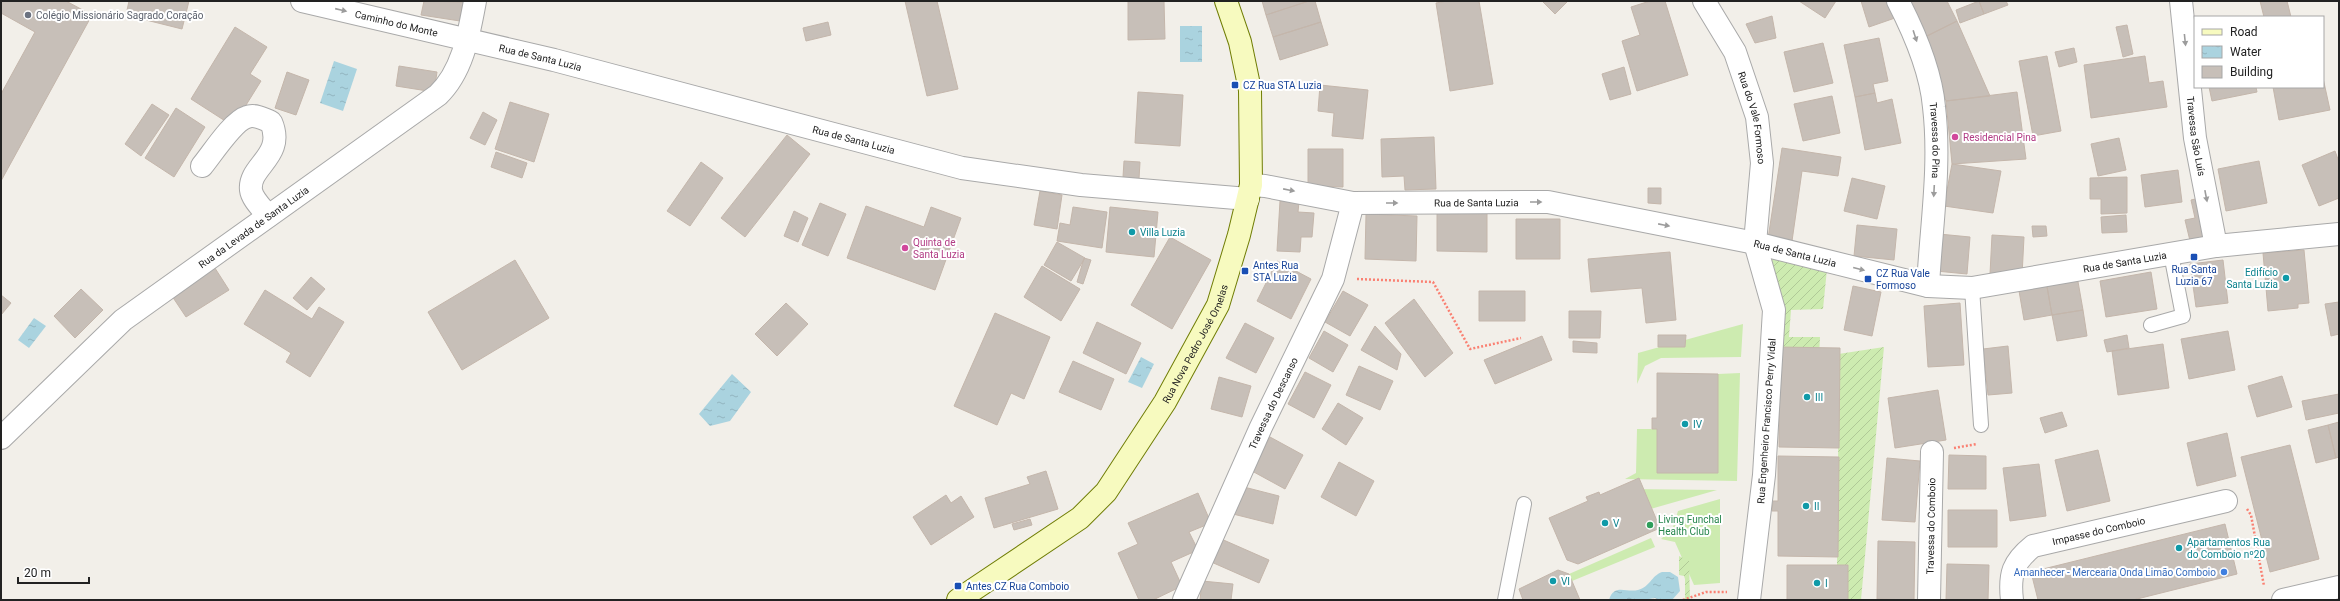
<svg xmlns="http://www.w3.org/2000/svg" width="2340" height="601" font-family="Roboto,sans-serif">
<defs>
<pattern id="garden-furrows" width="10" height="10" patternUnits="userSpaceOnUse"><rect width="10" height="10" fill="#cdebb0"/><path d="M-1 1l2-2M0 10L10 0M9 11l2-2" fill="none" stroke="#b0c997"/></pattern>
<pattern id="water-ripples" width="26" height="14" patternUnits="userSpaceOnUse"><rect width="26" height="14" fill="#aad3df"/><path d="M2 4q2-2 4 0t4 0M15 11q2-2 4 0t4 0" fill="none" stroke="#92b5bf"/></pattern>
</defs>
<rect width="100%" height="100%" fill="#f2efe9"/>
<path fill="#cdebb0" d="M1743,324L1741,357L1661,358L1645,366L1637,384L1638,353Z
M1740,373L1737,481L1625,479L1636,473L1637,429H1657L1658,473H1718V374Z
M1629,489L1717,490L1640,512Z
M1720,499V583L1694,585L1675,542L1661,539L1673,527L1678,511Z
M1651,538L1655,547L1572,581L1569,574Z"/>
<path fill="url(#garden-furrows)" d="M1772,256L1827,269L1823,309L1791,310L1789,337H1820L1819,357L1884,347L1861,600H1848V565H1837L1839,366L1770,365Z
M1679,556L1689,561L1690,600H1685V579L1684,576L1679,575Z"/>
<path fill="url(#water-ripples)" d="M1180,26H1202V62H1180Z
M334,61L357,69L343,111L320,103Z
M34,318L46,326L29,348L18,340Z
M1141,357L1154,364L1142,388L1128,382Z
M732,374L751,392L730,421L710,426L699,414Z
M1662,572H1670L1678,577L1680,591L1672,600H1659L1655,598L1643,600H1609C1614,583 1626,593 1638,590C1650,587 1651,576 1662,572Z"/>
<path fill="#c7bfb8" stroke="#c4b6ab" d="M1,1H66L92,15L1,181V94L35,32L1,13Z
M129,1H189L182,29L126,15Z
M424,1L463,2L460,21L421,15Z
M905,1H937L958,89L927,96Z
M1128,1H1164L1165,39L1128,40Z
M1262,1H1309L1266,15Z
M1309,1H1315L1321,22L1273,37L1266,15Z
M1447,1H1479L1493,84L1450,91L1436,3Z
M1542,1H1568L1555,14Z
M1650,1H1665L1688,75L1637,91L1622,41L1640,35L1631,7Z
M1799,1H1836L1825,18Z
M1861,1H1889L1895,18L1869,27Z
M1908,1H1947L1957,21L1925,37Z
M1979,1L1984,14L1960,23L1956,10Z
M1979,1H2006L2008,5L1984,14Z
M2260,1H2287L2291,17H2264Z
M1772,16L1776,38L1755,43L1746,24Z
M1957,21L1990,96L1946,101L1925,37Z
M828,22L831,35L806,41L803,28Z
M1321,22L1328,45L1280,60L1273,37Z
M2127,25L2133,54L2123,57L2116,27Z
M235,27L267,47L250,74L261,81L233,126L191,99Z
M1879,38L1888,81L1873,84L1875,93L1855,97L1844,45Z
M1823,43L1833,83L1794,92L1784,52Z
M2074,48L2077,62L2059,67L2055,52Z
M2047,56L2061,131L2033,136L2019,61Z
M2145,56L2149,83L2163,81L2167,107L2091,118L2084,65Z
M399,66L437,72L434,92L396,86Z
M1624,67L1631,94L1610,100L1602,74Z
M287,72L309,80L296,115L275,108Z
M2323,78L2330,110L2279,120L2273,87H2323Z
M1320,85L1368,90L1363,139L1332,136L1334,113L1318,111Z
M2209,87H2256L2257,92L2212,101Z
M1138,92L1183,95L1180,146L1135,143Z
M2017,92L2026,159L1952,164L1946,101Z
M1875,93L1877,103L1892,99L1901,143L1865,150L1855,97Z
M1832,96L1840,133L1803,141L1794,104Z
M510,102L549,114L534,162L495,149Z
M152,104L169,115L141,156L125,144Z
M176,108L205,127L174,177L145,158Z
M483,112L497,120L485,145L470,138Z
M787,135L810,154L745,237L721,218Z
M1434,137L1436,189L1405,190L1404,176L1382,177L1381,139Z
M2119,138L2126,170L2098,176L2091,144Z
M1782,148L1841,157L1838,176L1802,171L1791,248L1767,245Z
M1308,149H1343V187L1308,186Z
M2335,151L2339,162V198L2319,206L2302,165Z
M496,152L527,163L522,178L491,167Z
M1124,161L1140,162L1139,179L1123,177Z
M2259,161L2267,203L2226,211L2218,169Z
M701,162L723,178L690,226L667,211Z
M1952,164L2001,171L1993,213L1944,206Z
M2178,170L2182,202L2145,207L2141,175Z
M2127,177V213L2101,214V199H2090V178Z
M1852,178L1885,186L1877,219L1844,211Z
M1648,188H1661V204L1648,203Z
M1040,191L1062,195L1057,229L1034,225Z
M2204,197L2212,241L2191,245L2185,220L2195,218L2191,200Z
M1280,201L1299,202L1298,212L1314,213L1312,237H1301L1300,252L1277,251Z
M820,203L846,214L828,256L802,245Z
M866,206L924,227L931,207L961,218L935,290L847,258Z
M1073,207L1107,212L1102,248L1057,241L1060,223L1070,225Z
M1110,207L1158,212L1154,257L1106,252Z
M794,211L808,218L798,242L784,236Z
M1437,211H1487V252L1437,251Z
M1366,214L1417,216L1416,261L1365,259Z
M2126,215L2127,232L2102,233L2101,217Z
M1516,219H1560V259H1516Z
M1857,225L1897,229L1894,260L1854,256Z
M2032,226H2046L2047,236L2033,237Z
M1939,234L1970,237L1967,274L1936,271Z
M1992,235L2024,237L2022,276L1990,274Z
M1170,237L1211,260L1172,329L1131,305Z
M1057,242L1085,258L1071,281L1044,265Z
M2304,250L2309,303L2298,304V308L2268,311L2263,253Z
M1670,252L1676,320L1646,323L1642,288L1591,292L1588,259Z
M1084,258L1091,260L1083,284L1077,282Z
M515,260L549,318L462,370L428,312Z
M2223,260L2228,303L2196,307L2190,264Z
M1277,261L1311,279L1291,319L1257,301Z
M213,265L229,290L186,317L170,293Z
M1042,266L1080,289L1061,321L1024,297Z
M2151,272L2157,309L2106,317L2100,281Z
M2077,276L2083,310L2052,315L2046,281Z
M311,277L325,289L307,310L293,298Z
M2046,281L2052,315L2024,320L2018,285Z
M1853,286L1881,292L1872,336L1844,330Z
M81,289L103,310L75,338L54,316Z
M265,290L312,319L319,307L344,322L310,377L286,362L291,353L244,324Z
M1343,291L1368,305L1350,336L1325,322Z
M1479,291H1525V321H1479Z
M1,295L11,303L1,315Z
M1414,299L1453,353L1425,377L1385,323Z
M2339,302V334L2331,336L2325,304Z
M786,303L808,324L777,356L755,334Z
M1960,303L1964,365L1928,367L1924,306Z
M2083,310L2087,336L2057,341L2052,315Z
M1569,311H1601L1600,338H1569Z
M995,313L1050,337L1024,399L1011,393L997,425L954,406Z
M1097,322L1141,343L1126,374L1083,353Z
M1245,323L1274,338L1256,373L1226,358Z
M1375,326L1401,354L1397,370L1361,350Z
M1324,331L1348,345L1333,372L1309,358Z
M2228,331L2235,370L2189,379L2181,339Z
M1658,335H1686L1685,347H1658Z
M2127,335L2129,348L2107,352L2104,340Z
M1542,336L1552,360L1495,384L1484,360Z
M1573,341L1597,343V353L1573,352Z
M2163,344L2169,388L2118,395L2112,351Z
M2008,346L2012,393L1988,395L1983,349Z
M1779,347L1840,348L1839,448L1779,447Z
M1073,361L1114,379L1101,410L1059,392Z
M1359,366L1393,381L1380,410L1346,395Z
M1305,372L1331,385L1314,418L1288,404Z
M1657,373L1718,374V473H1657V429H1652V418H1657Z
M2282,376L2292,407L2257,417L2248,386Z
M1219,377L1251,386L1242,417L1211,409Z
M1938,390L1946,440L1895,448L1888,398Z
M2339,394V413L2306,420L2302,401Z
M1338,403L1363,418L1346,445L1322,429Z
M2062,412L2067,426L2045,433L2040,418Z
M2339,422V457L2336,458L2328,425Z
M2328,425L2336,458L2316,463L2308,430Z
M2227,433L2236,476L2197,486L2187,443Z
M1270,437L1303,455L1285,489L1252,471Z
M2290,445L2319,559L2270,572L2241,457Z
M2098,450L2110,501L2067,511L2055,460Z
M1949,455L1986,456V489H1948Z
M1778,456L1839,457L1838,557L1778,556V511H1772L1773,501H1778Z
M1887,458L1920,461L1915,522L1882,520Z
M1339,462L1374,481L1356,516L1321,497Z
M2039,464L2046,516L2010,521L2003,468Z
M1046,471L1058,509L994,528L985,498L1030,484L1027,477Z
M1639,478L1660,528L1578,564L1567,560L1549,518L1588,501L1586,497L1599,492L1600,495Z
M1240,486L1279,496L1273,524L1233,514Z
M1198,493L1211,523L1189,532L1198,550L1171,562L1182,586L1153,600H1139L1118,553L1138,544L1128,523Z
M946,495L951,503L961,496L974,517L931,545L913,517Z
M1948,510H1997V547H1948Z
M1030,519L1032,525L1014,530L1012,524Z
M2225,524L2237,574L2133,600H2038L2031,572Z
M1219,538L1269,560L1259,583L1209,561Z
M1878,541L1915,542L1914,600L1877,599Z
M1947,564L1989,565L1988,600H1946Z
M1787,565H1848V600H1787Z
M1558,570L1569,574L1580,600H1523L1519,589Z
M1202,581L1233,584L1231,600H1200Z"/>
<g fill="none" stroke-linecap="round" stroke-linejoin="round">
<defs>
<path id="lane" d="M1972,288L1981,425
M2151,325L2183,316L2171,254
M1505,600L1524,504"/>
<g id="street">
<path id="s1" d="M302,1L554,60L962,168L1081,185L1248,199"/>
<path id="s2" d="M1704,1L1735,52L1757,117L1762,163L1755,243L1774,310L1764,475L1749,600"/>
<path id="s3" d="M1898,1C1914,32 1931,72 1934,107C1941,166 1931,227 1928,286"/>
<path id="s4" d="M2181,1L2195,138L2216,246"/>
<path d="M202,166C212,154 233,121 247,117C255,114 264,119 271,122C286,156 248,166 251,190C252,199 263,209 268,216"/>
<path id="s5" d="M1251,185L1265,186L1353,203L1548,202L1755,243L1928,286L1972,288L2216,246L2339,234"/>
<path id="s6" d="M1,438L123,320L438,95C463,71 469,33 475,1"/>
<path id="s7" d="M1184,600L1261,427L1333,279L1353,203"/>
<path id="s8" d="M1929,600L1932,452"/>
<path id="s9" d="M2012,600C2009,574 2013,562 2033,546L2226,501"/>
<path d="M2283,600L2339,587"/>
</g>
<g id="secondary">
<path id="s10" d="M958,600L1080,518L1106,492L1165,402L1218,305L1239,235L1251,185L1250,90L1240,42L1226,1"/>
</g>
</defs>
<use href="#lane" stroke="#a9a9a9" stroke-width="16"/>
<use href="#street" stroke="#a9a9a9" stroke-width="24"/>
<use href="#secondary" stroke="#707d05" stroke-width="24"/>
<path stroke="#fa8072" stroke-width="2.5" stroke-dasharray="2 2" stroke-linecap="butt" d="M1357,279L1433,282L1470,349L1521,338
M1954,448L1977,444
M2247,509L2251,515L2264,586
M1683,600L1706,592H1727"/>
<use href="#lane" stroke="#fff" stroke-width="14"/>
<use href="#street" stroke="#fff" stroke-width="22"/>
<use href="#secondary" stroke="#f7fabf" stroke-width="22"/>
</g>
<defs><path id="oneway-solid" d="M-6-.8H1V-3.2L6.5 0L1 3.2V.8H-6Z"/></defs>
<g fill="#9c9c9c">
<use href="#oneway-solid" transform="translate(341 10) rotate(13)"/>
<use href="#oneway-solid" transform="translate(1915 36) rotate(72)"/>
<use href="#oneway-solid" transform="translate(2185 40) rotate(84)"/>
<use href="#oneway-solid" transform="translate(1289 190) rotate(11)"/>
<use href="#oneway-solid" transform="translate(1934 191) rotate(93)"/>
<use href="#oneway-solid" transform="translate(2206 196) rotate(79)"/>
<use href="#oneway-solid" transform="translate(1536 202)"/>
<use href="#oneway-solid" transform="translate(1392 203)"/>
<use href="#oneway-solid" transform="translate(1664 225) rotate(11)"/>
<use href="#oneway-solid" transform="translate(1859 269) rotate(14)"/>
</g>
<circle fill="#6b7280" stroke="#fff" stroke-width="1.5" cx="28" cy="15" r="4"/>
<g fill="#1a4fb4" stroke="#fff" stroke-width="1.5">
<rect x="1231" y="81" width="8" height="8" rx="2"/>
<rect x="2190" y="253" width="8" height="8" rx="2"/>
<rect x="1241" y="267" width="8" height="8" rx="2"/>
<rect x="1864" y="275" width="8" height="8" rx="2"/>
<rect x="954" y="582" width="8" height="8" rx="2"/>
</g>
<g fill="#d1479c" stroke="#fff" stroke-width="1.5">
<circle cx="1955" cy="137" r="4"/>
<circle cx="905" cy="248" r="4"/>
</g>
<g fill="#0f9aa8" stroke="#fff" stroke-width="1.5">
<circle cx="1132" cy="232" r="4"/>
<circle cx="2286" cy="278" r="4"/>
<circle cx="1807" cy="397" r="4"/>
<circle cx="1685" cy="424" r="4"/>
<circle cx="1806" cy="506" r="4"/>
<circle cx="1605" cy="523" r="4"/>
<circle cx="2179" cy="548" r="4"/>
<circle cx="1553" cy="581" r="4"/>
<circle cx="1817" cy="583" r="4"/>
</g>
<circle fill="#2e9e5b" stroke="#fff" stroke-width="1.5" cx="1650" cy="525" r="4"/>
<circle fill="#3f7fe0" stroke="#fff" stroke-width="1.5" cx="2224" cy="572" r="4"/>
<g text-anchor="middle" stroke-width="4" stroke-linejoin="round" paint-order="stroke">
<g font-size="10" fill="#5b616d" stroke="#fff" text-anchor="start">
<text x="36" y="19">Colégio Missionário Sagrado Coração</text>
</g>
<g font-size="10" fill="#222" stroke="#fff">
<text dy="4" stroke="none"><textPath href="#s1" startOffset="97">Caminho do Monte</textPath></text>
<text dy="4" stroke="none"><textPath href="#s1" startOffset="245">Rua de Santa Luzia</textPath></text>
<text dy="4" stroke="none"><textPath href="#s2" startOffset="128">Rua do Vale Formoso</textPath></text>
<text dy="4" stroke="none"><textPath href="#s4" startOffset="136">Travessa São Luís</textPath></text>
<text dy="4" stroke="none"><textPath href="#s1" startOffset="569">Rua de Santa Luzia</textPath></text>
<text dy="4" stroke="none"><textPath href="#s3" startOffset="146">Travessa do Pina</textPath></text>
<text dy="4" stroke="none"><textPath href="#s5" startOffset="227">Rua de Santa Luzia</textPath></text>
<text dy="4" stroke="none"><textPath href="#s6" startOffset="330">Rua da Levada de Santa Luzia</textPath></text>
<text dy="4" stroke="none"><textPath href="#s5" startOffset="551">Rua de Santa Luzia</textPath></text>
<text dy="4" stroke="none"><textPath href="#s5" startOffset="887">Rua de Santa Luzia</textPath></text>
<text dy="4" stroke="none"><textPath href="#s10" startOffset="357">Rua Nova Pedro José Ornelas</textPath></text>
<text dy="4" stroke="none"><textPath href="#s7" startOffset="216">Travessa do Descanso</textPath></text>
<text transform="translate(1766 421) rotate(-86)" y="4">Rua Engenheiro Francisco Perry Vidal</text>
<text dy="4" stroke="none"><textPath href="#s8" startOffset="74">Travessa do Comboio</textPath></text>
<text dy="4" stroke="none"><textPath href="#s9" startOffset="129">Impasse do Comboio</textPath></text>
</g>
<g font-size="10" fill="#164399" stroke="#fff" text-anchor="start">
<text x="1243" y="89">CZ Rua STA Luzia</text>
<text x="1253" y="269">Antes Rua<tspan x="1253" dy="12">STA Luzia</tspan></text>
<text x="2194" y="273" text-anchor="middle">Rua Santa<tspan x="2194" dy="12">Luzia 67</tspan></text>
<text x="1876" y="277">CZ Rua Vale<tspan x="1876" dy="12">Formoso</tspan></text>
<text x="966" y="590">Antes CZ Rua Comboio</text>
</g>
<g font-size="10" fill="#b23c85" stroke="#fff" text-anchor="start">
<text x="1963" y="141">Residencial Pina</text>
<text x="913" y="246">Quinta de<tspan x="913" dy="12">Santa Luzia</tspan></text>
</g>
<g font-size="10" fill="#0d838f" stroke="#fff" text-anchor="start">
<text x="1140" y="236">Villa Luzia</text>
<text x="2278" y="276" text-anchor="end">Edifício<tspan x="2278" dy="12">Santa Luzia</tspan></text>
<text x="1815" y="401">III</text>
<text x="1693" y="428">IV</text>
<text x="1814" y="510">II</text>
<text x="1613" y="527">V</text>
<text x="2187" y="546">Apartamentos Rua<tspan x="2187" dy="12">do Comboio nº20</tspan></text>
<text x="1561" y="585">VI</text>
<text x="1825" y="587">I</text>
</g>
<g font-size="10" fill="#27864d" stroke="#fff" text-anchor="start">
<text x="1658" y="523">Living Funchal<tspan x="1658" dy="12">Health Club</tspan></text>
</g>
<g font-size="10" fill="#366cbe" stroke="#fff" text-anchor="end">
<text x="2216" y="576">Amanhecer - Mercearia Onda Limão Comboio</text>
</g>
</g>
<rect width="2340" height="601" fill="none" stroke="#222222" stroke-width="4"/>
<rect x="2194" y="16" width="130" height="72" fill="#ffffff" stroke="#a7a7a7"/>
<rect x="2202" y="29" width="20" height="6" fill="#f7fabf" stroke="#a7a7a7"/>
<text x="2230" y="36" font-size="12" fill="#222222">Road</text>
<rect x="2202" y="46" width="20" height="12" fill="url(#water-ripples)" stroke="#a7a7a7"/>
<text x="2230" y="56" font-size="12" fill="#222222">Water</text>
<rect x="2202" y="66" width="20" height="12" fill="#c7bfb8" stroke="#a7a7a7"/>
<text x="2230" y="76" font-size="12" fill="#222222">Building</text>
<path d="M18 577v6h71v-6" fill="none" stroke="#222222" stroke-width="2"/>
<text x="24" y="577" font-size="12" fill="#222222" stroke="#ffffff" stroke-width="3" paint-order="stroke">20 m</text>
</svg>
